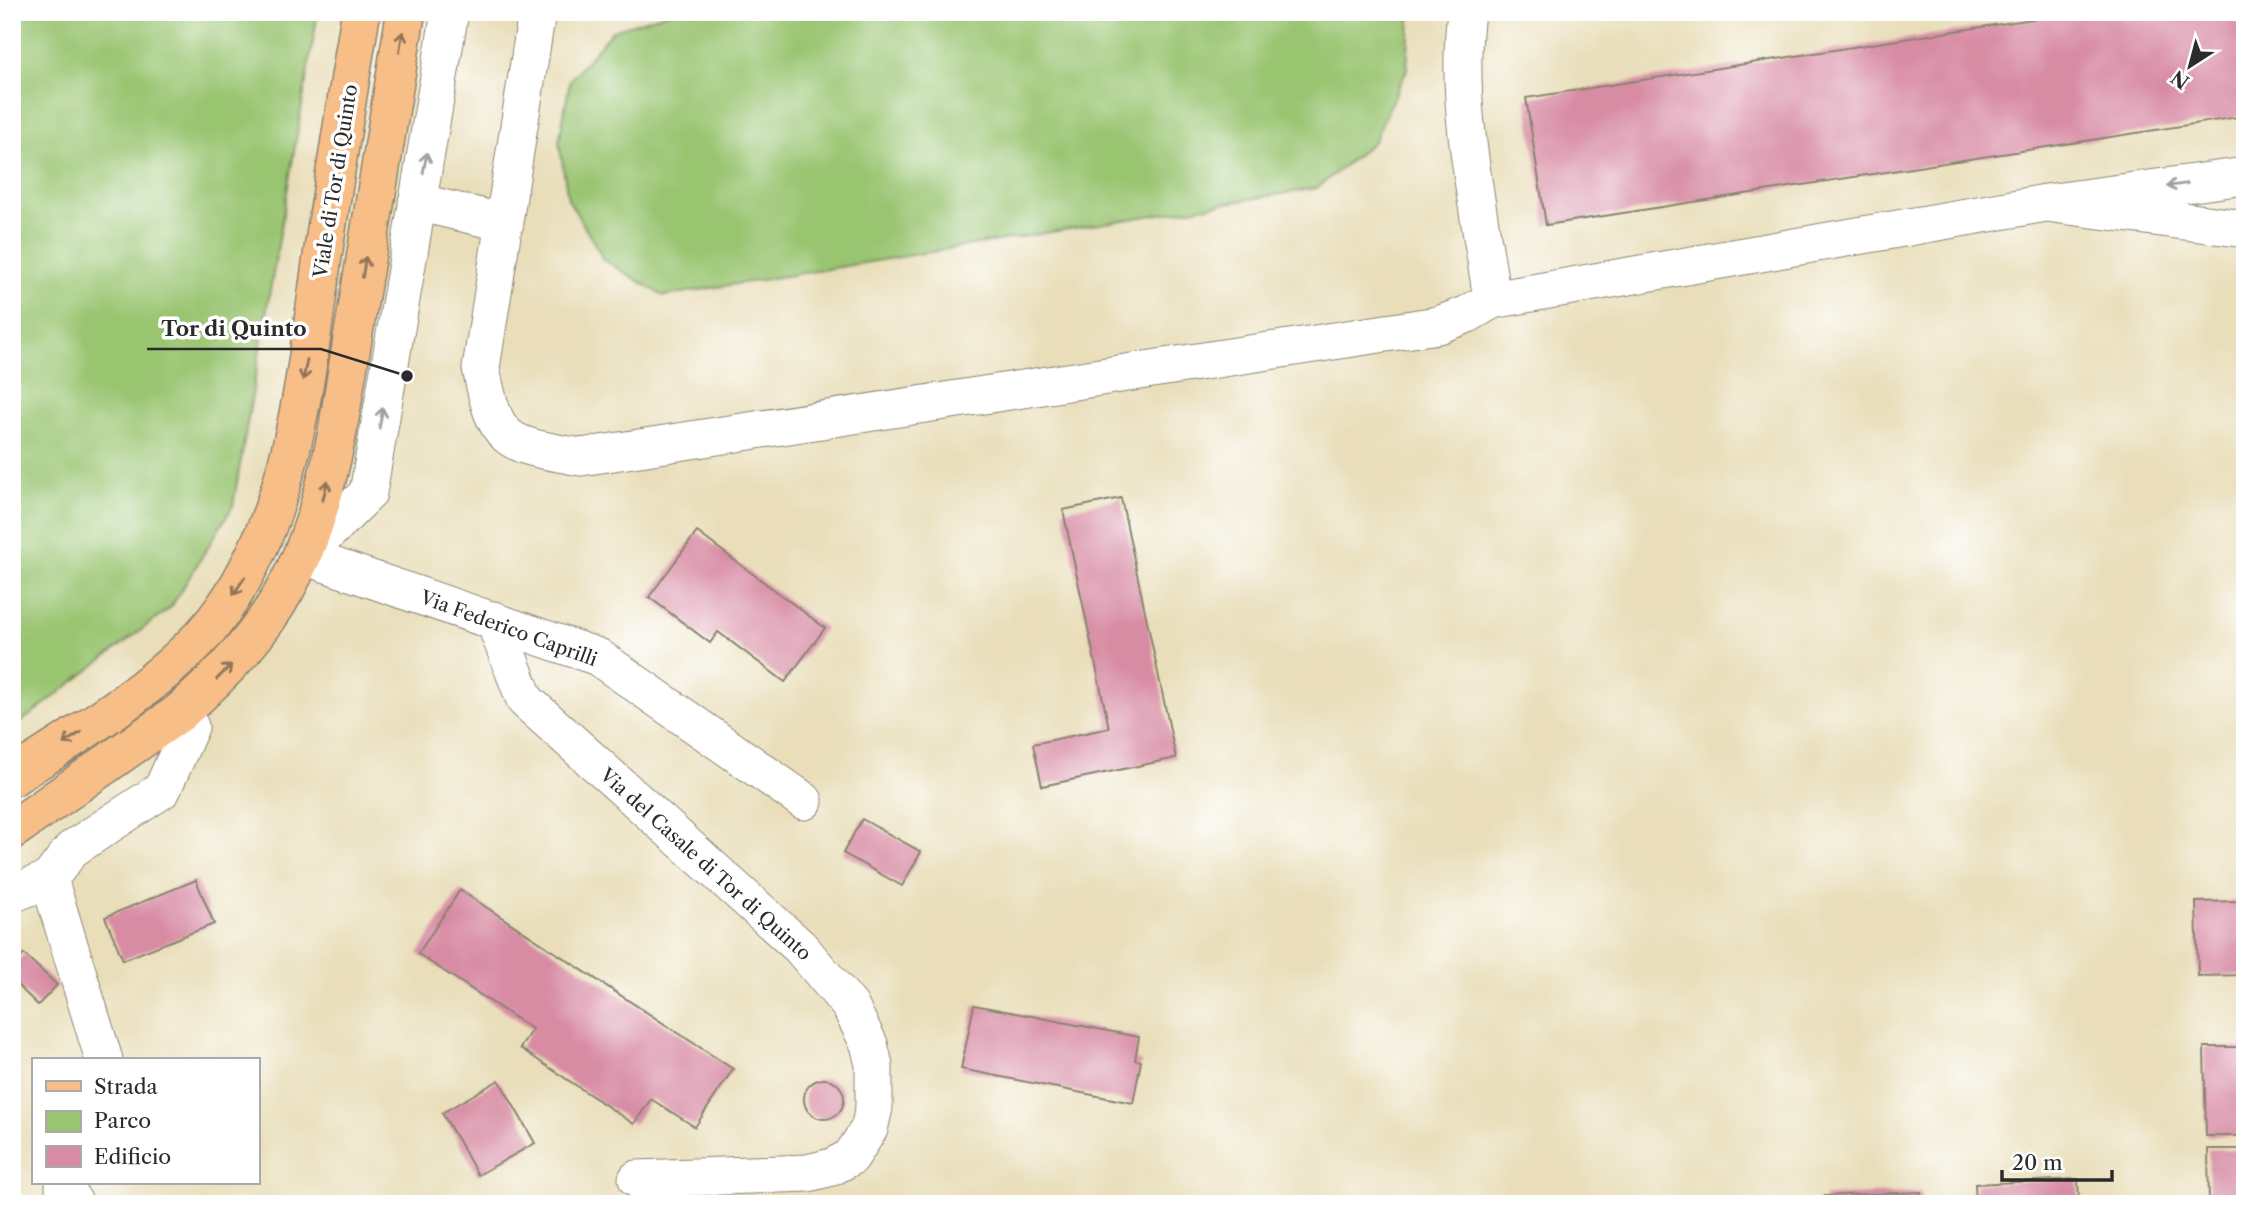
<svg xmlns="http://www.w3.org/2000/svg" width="2257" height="1216" font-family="'Libre Caslon Text',serif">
<rect width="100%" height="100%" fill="#fff"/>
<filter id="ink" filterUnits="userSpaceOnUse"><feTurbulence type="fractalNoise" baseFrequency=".0143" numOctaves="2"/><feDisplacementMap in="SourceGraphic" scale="14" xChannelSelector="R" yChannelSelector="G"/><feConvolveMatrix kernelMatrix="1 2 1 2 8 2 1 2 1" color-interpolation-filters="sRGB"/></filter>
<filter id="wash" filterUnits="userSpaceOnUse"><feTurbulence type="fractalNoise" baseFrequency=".00686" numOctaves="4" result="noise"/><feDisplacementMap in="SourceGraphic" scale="28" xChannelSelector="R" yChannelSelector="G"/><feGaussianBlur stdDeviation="1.57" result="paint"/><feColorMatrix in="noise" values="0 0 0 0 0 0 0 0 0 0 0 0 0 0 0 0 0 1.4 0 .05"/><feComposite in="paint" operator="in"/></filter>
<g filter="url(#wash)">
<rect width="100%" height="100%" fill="#e9deb9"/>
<path fill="#99c470" stroke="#62784e" stroke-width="2" d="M12,12H318L233,506L171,607L12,729Z
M671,12H1407L1410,19L1407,69L1374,141L1317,188L664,296L604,260L568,199L559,142L570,80L613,30Z"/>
<g id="blocks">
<path fill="#d88ca4" d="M2078,12H2245V116L1546,225L1526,98Z
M1121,498L1176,758L1042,786L1033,744L1109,728L1063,510Z
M697,532L825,628L785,682L718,632L710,643L649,597Z
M862,819L921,852L902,886L843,853Z
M196,880L214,924L123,960L105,917Z
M460,890L733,1069L695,1127L651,1099L634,1124L520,1048L532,1029L418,954Z
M2245,901V975L2198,976L2196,902Z
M24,954L57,985L38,1005L12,980V968Z
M974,1005L1139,1037L1135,1060L1141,1061L1133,1103L961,1069Z
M2204,1047H2245V1136H2206Z
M804 1099a20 20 0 1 1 40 0a20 20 0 1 1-40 0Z
M499,1080L535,1143L478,1175L442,1113Z
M2208,1149H2245V1204H2209Z
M2078,1179L2079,1204H1976L1975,1184Z
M1921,1192L1922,1204H1825L1824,1196Z"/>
</g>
</g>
<g filter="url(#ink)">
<use href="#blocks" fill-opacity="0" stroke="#8a8472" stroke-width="2"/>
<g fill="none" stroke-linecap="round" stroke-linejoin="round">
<defs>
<path id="minor" d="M450,12L368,493L304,556L598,657L804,801
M537,12L481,368C496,445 506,444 581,457L1438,325L1468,314L1492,300L2046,203
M1466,12C1454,107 1479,206 1492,300
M2245,176L2046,203L2245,229
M417,202L505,223
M494,620L525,700L800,947L850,1006L869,1044L874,1065V1108L869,1129L851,1157L832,1167L808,1173L637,1179
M49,879L72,849L162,790L190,727L179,713
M12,894L49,879L104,1060
M64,1183V1188L75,1204"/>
<path id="major" d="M12,777C77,735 164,683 213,623C294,521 305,377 323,253C335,172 348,92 361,12
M12,830L179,713C279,625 310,564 337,434L406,12"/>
</defs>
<use href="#minor" stroke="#8a8472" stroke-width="39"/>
<use href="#major" stroke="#8a8472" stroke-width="41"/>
<use href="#minor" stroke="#fff" stroke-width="37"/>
<use href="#major" stroke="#f7be87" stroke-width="38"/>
</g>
<defs><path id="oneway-shaft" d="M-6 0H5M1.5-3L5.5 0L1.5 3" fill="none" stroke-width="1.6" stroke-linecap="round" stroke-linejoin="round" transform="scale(1.75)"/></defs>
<g stroke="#917459">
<use href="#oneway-shaft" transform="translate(401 42) rotate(-81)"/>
<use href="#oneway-shaft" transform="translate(364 267) rotate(-81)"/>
<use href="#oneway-shaft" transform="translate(305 370) rotate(101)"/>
<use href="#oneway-shaft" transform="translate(325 491) rotate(-76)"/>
<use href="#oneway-shaft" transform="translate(239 586) rotate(123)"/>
<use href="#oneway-shaft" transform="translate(224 672) rotate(-45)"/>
<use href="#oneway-shaft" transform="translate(72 738) rotate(147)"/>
</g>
<g stroke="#a0a0a0">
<use href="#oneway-shaft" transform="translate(425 163) rotate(-79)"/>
<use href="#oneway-shaft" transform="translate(2177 185) rotate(172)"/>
<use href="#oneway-shaft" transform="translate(381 418) rotate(-80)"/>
</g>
</g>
<g text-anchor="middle" stroke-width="7" stroke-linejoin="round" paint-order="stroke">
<g font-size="19" fill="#2b2b2b" stroke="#fff">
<text transform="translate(335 181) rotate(-81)" y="7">Viale di Tor di Quinto</text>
<text transform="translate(509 628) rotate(20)" y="7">Via Federico Caprilli</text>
<text transform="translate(706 864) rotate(42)" y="7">Via del Casale di Tor di Quinto</text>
</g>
</g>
<path fill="none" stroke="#2b2b2b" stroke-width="2.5" d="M407 376L321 349H147"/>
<circle fill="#2b2b2b" stroke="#fff" stroke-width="2.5" cx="407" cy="376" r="7"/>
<g font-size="21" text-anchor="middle" font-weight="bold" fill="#2b2b2b" stroke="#fff" stroke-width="7" stroke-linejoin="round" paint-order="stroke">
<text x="234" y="336">Tor di Quinto</text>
</g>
<rect width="2257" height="1216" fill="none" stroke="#fff" stroke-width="42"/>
<rect x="32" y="1058" width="228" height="126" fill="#ffffff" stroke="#aaaaaa" stroke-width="2"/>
<rect x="46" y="1081" width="35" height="10" fill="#f7be87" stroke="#aaaaaa" stroke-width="2"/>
<text x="94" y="1094" font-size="21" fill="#2b2b2b">Strada</text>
<rect x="46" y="1111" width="35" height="21" fill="#99c470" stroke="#aaaaaa" stroke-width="2"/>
<text x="94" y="1128" font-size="21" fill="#2b2b2b">Parco</text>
<rect x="46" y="1146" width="35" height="21" fill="#d88ca4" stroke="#aaaaaa" stroke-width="2"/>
<text x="94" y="1164" font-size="21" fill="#2b2b2b">Edificio</text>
<g transform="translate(2190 66) rotate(216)" stroke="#ffffff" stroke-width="5" paint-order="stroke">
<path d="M0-5L12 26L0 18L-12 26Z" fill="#2b2b2b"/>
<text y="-10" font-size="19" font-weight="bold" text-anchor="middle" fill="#2b2b2b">N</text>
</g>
<path d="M2002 1170v10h110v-10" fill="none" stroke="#2b2b2b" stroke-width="3.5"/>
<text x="2012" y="1170" font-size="21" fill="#2b2b2b" stroke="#ffffff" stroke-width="5" paint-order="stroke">20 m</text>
</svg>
